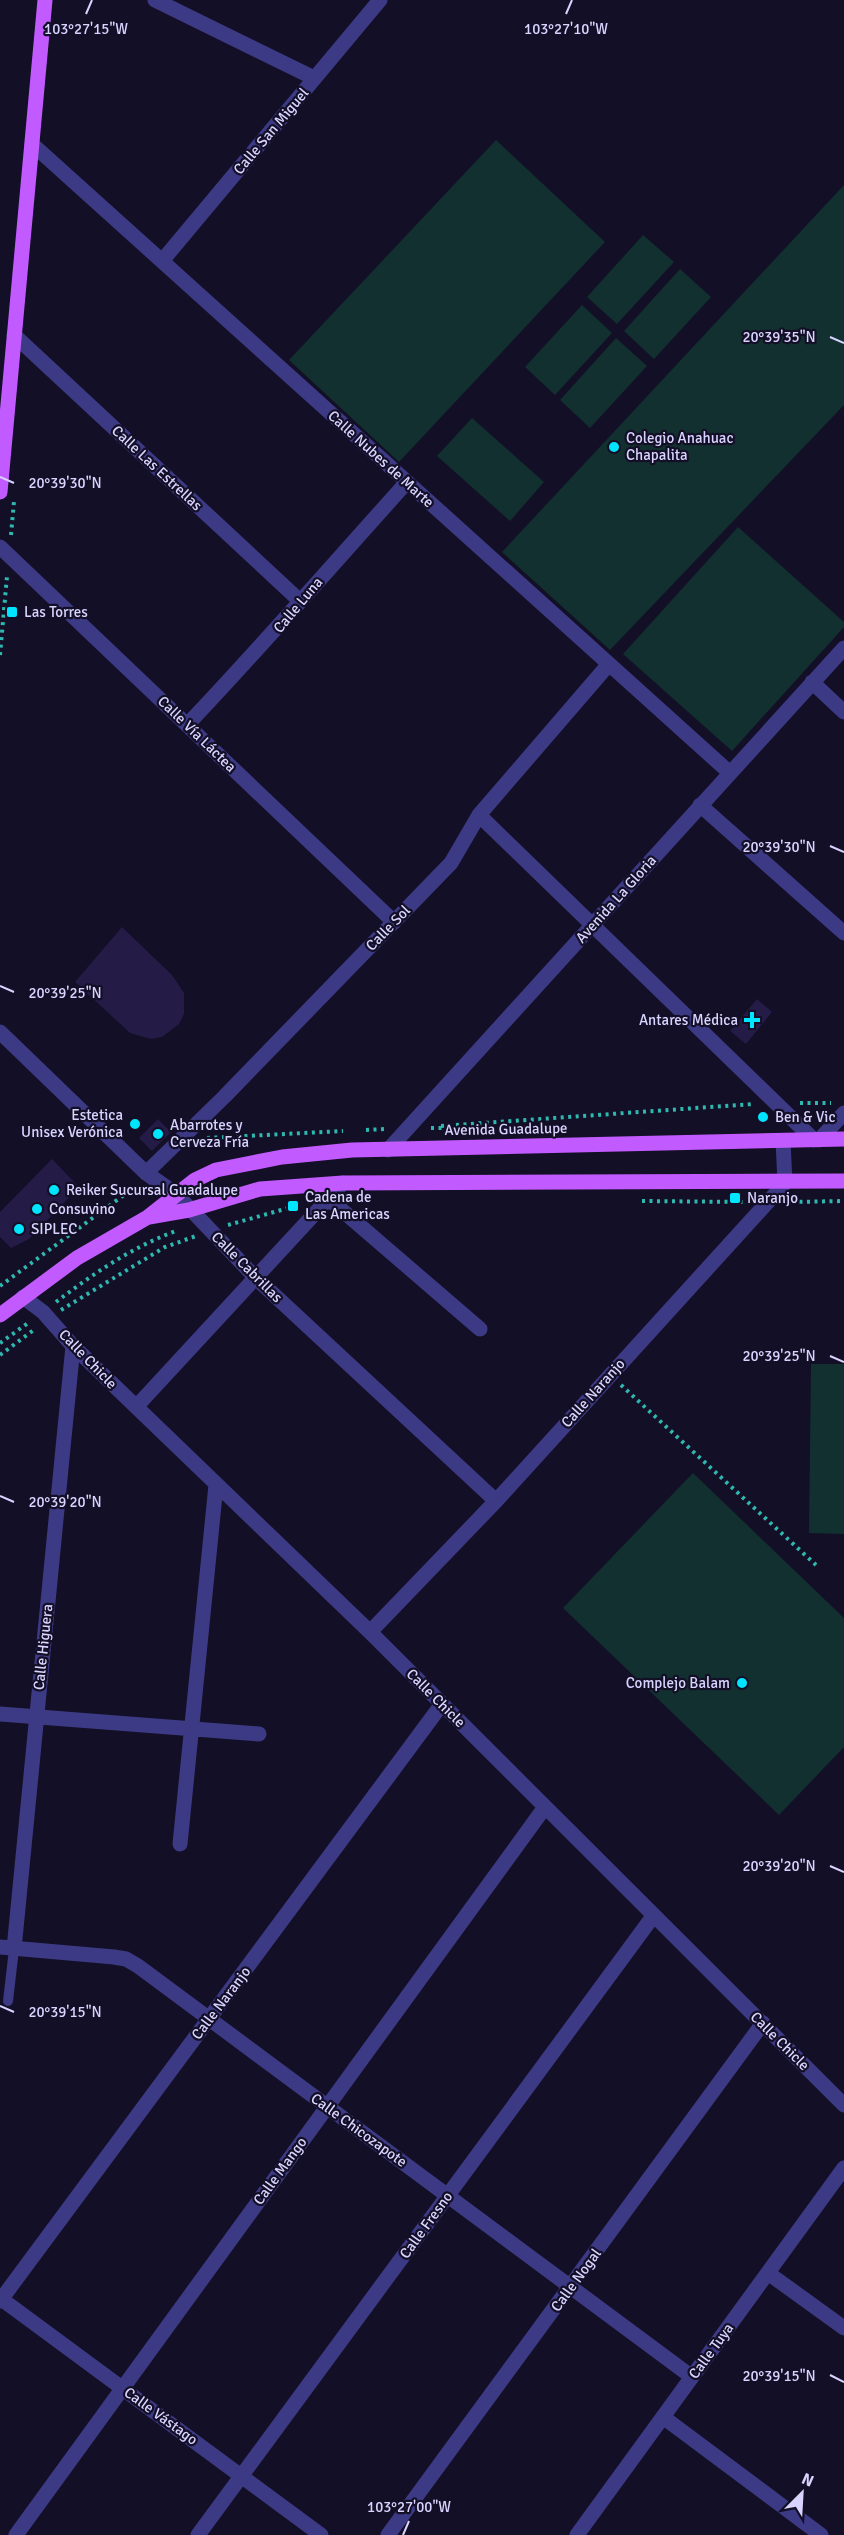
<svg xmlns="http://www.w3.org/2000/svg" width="844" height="2535" font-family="Signika,sans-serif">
<rect width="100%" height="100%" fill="#130f26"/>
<path fill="#12302f" d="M496,140L605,242L399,462L289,360Z
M844,185V405L610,650L502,552Z
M643,235L674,262L617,324L587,297Z
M680,269L711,297L654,359L624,331Z
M582,305L612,333L555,395L525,367Z
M616,338L647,366L590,428L560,400Z
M472,418L544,482L510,521L437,456Z
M738,527L844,622V627L732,751L623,654Z
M811,1364H844V1534L809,1533Z
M693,1473L844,1618V1747L779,1815L563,1608Z"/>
<path fill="#241b47" d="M122,927L172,975L184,993V1014L179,1024L162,1037L151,1039L130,1033L75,982Z
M757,999L772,1012L746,1044L730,1031Z
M158,1119L171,1132L152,1151L139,1138Z
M52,1159L79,1187L29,1239L11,1248L0,1237V1212Z"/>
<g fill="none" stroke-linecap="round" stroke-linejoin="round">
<path stroke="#2fb8b0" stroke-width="4" stroke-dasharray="3 4.5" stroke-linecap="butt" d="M11,535L14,501
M0,655L7,576
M800,1103H831
M441,1126L753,1104
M431,1128H450
M366,1130L385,1129
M207,1138L343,1131
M642,1201L746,1202
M792,1202L844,1201
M228,1225L299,1205
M0,1286L128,1192L138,1188
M56,1302C93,1274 132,1247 176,1231
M61,1310L165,1247L196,1236
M0,1343L28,1323
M0,1355L35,1329
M621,1385L816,1565"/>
<path stroke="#3d3a85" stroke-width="10" d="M8,2001L14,1949"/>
<path stroke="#3d3a85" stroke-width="15" d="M155,0L314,78
M32,144L730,773
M162,261L380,0
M14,335L300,601
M0,547L394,922
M812,682L844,712
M187,725C262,646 334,563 407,482
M700,805L844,933
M479,815L814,1140
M0,1032L146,1173L176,1194L256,1278L496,1501
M819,1140L844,1113
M388,1150L844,648
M146,1173L224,1097L451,863L479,815L609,664
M329,1199L480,1329
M23,1297L43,1312L73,1346L370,1632L844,2105
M136,1407L343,1183
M370,1632L496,1501L785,1183L783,1141
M0,1714L259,1734
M180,1844L216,1485
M0,1947L114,1957L126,1959L138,1966L692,2377
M14,1949L73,1346
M768,2273L844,2328
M0,2298L321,2535
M0,2301L442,1704
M663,2417L821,2535
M16,2535L545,1807
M198,2535L654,1915
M388,2535L763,2023
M577,2535L844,2168"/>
<path stroke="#c25bff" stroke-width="15" d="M0,492L45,0
M149,1217L189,1210L260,1189L343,1183L844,1181
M0,1315L77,1258L148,1217L195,1180L216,1170L282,1157L352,1150L844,1139"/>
</g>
<path fill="none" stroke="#d9d4ff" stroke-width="2" d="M86,14L92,0M566,14L572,0M830,337L844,343M0,477L14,483M830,846L844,852M0,986L14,992M830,1356L844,1362M0,1496L14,1502M830,1866L844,1872M0,2006L14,2012M830,2375L844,2382M403,2535L409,2521"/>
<g fill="#00e5ff" stroke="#130f26" stroke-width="2">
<circle cx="614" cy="447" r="6"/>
<rect x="6" y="606" width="12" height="12" rx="3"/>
<path d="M749 1011h6v6h6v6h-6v6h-6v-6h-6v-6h6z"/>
<circle cx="763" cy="1117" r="6"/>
<circle cx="135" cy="1124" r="6"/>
<circle cx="158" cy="1134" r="6"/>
<circle cx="54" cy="1190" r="6"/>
<rect x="729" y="1192" width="12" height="12" rx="3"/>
<rect x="287" y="1200" width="12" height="12" rx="3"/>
<circle cx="37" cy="1209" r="6"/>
<circle cx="19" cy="1229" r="6"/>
<circle cx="742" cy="1683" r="6"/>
</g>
<g text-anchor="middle" stroke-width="4.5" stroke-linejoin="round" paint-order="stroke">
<g font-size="15" fill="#d9d4ff" stroke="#130f26">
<text transform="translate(271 131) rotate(-50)" y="5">Calle San Miguel</text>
<text transform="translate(381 459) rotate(42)" y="5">Calle Nubes de Marte</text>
<text transform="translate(157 468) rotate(43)" y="5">Calle Las Estrellas</text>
<text transform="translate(298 605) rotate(-50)" y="5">Calle Luna</text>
<text transform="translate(197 734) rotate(44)" y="5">Calle Vía Láctea</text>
<text transform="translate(616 899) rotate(-48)" y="5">Avenida La Gloria</text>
<text transform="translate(388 928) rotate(-46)" y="5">Calle Sol</text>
<text transform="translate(506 1129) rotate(-1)" y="5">Avenida Guadalupe</text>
<text transform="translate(247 1267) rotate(45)" y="5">Calle Cabrillas</text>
<text transform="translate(88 1359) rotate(46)" y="5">Calle Chicle</text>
<text transform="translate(593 1393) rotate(-48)" y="5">Calle Naranjo</text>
<text transform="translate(43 1647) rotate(-84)" y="5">Calle Higuera</text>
<text transform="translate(436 1698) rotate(45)" y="5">Calle Chicle</text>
<text transform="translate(221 2003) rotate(-53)" y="5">Calle Naranjo</text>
<text transform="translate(780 2041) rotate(45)" y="5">Calle Chicle</text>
<text transform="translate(359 2130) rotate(36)" y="5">Calle Chicozapote</text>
<text transform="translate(280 2171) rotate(-54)" y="5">Calle Mango</text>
<text transform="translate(426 2225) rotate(-54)" y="5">Calle Fresno</text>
<text transform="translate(576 2280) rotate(-54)" y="5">Calle Nogal</text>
<text transform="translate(711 2351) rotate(-54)" y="5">Calle Tuya</text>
<text transform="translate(161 2416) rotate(36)" y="5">Calle Vástago</text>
</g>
<g font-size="15" fill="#d9d4ff" stroke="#130f26" text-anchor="start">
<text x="626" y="443">Colegio Anahuac<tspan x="626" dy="17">Chapalita</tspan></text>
<text x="24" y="617">Las Torres</text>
<text x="738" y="1025" text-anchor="end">Antares Médica</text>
<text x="123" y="1120" text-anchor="end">Estetica<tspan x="123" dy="17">Unisex Verónica</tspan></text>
<text x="775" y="1122">Ben &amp; Vic</text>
<text x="170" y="1130">Abarrotes y<tspan x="170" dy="17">Cerveza Fría</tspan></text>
<text x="66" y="1195">Reiker Sucursal Guadalupe</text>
<text x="305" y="1202">Cadena de<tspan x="305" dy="17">Las Americas</tspan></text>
<text x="747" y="1203">Naranjo</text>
<text x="49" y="1214">Consuvino</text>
<text x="31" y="1234">SIPLEC</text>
<text x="730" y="1688" text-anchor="end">Complejo Balam</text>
</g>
</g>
<g font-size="15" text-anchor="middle" fill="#d9d4ff" stroke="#130f26" stroke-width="4.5" stroke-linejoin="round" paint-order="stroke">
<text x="566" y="34">103°27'10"W</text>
<text x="86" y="34">103°27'15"W</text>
<text x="779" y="342">20°39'35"N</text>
<text x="65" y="488">20°39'30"N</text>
<text x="779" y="852">20°39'30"N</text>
<text x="65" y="998">20°39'25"N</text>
<text x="779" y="1361">20°39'25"N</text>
<text x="65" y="1507">20°39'20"N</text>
<text x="779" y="1871">20°39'20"N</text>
<text x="65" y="2017">20°39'15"N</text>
<text x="779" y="2381">20°39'15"N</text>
<text x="409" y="2512">103°27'00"W</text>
</g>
<g transform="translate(802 2493) rotate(24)" stroke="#130f26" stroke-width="4.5" paint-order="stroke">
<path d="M0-4.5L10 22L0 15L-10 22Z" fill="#d9d4ff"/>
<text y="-9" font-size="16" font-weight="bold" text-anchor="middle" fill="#d9d4ff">N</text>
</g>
</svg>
